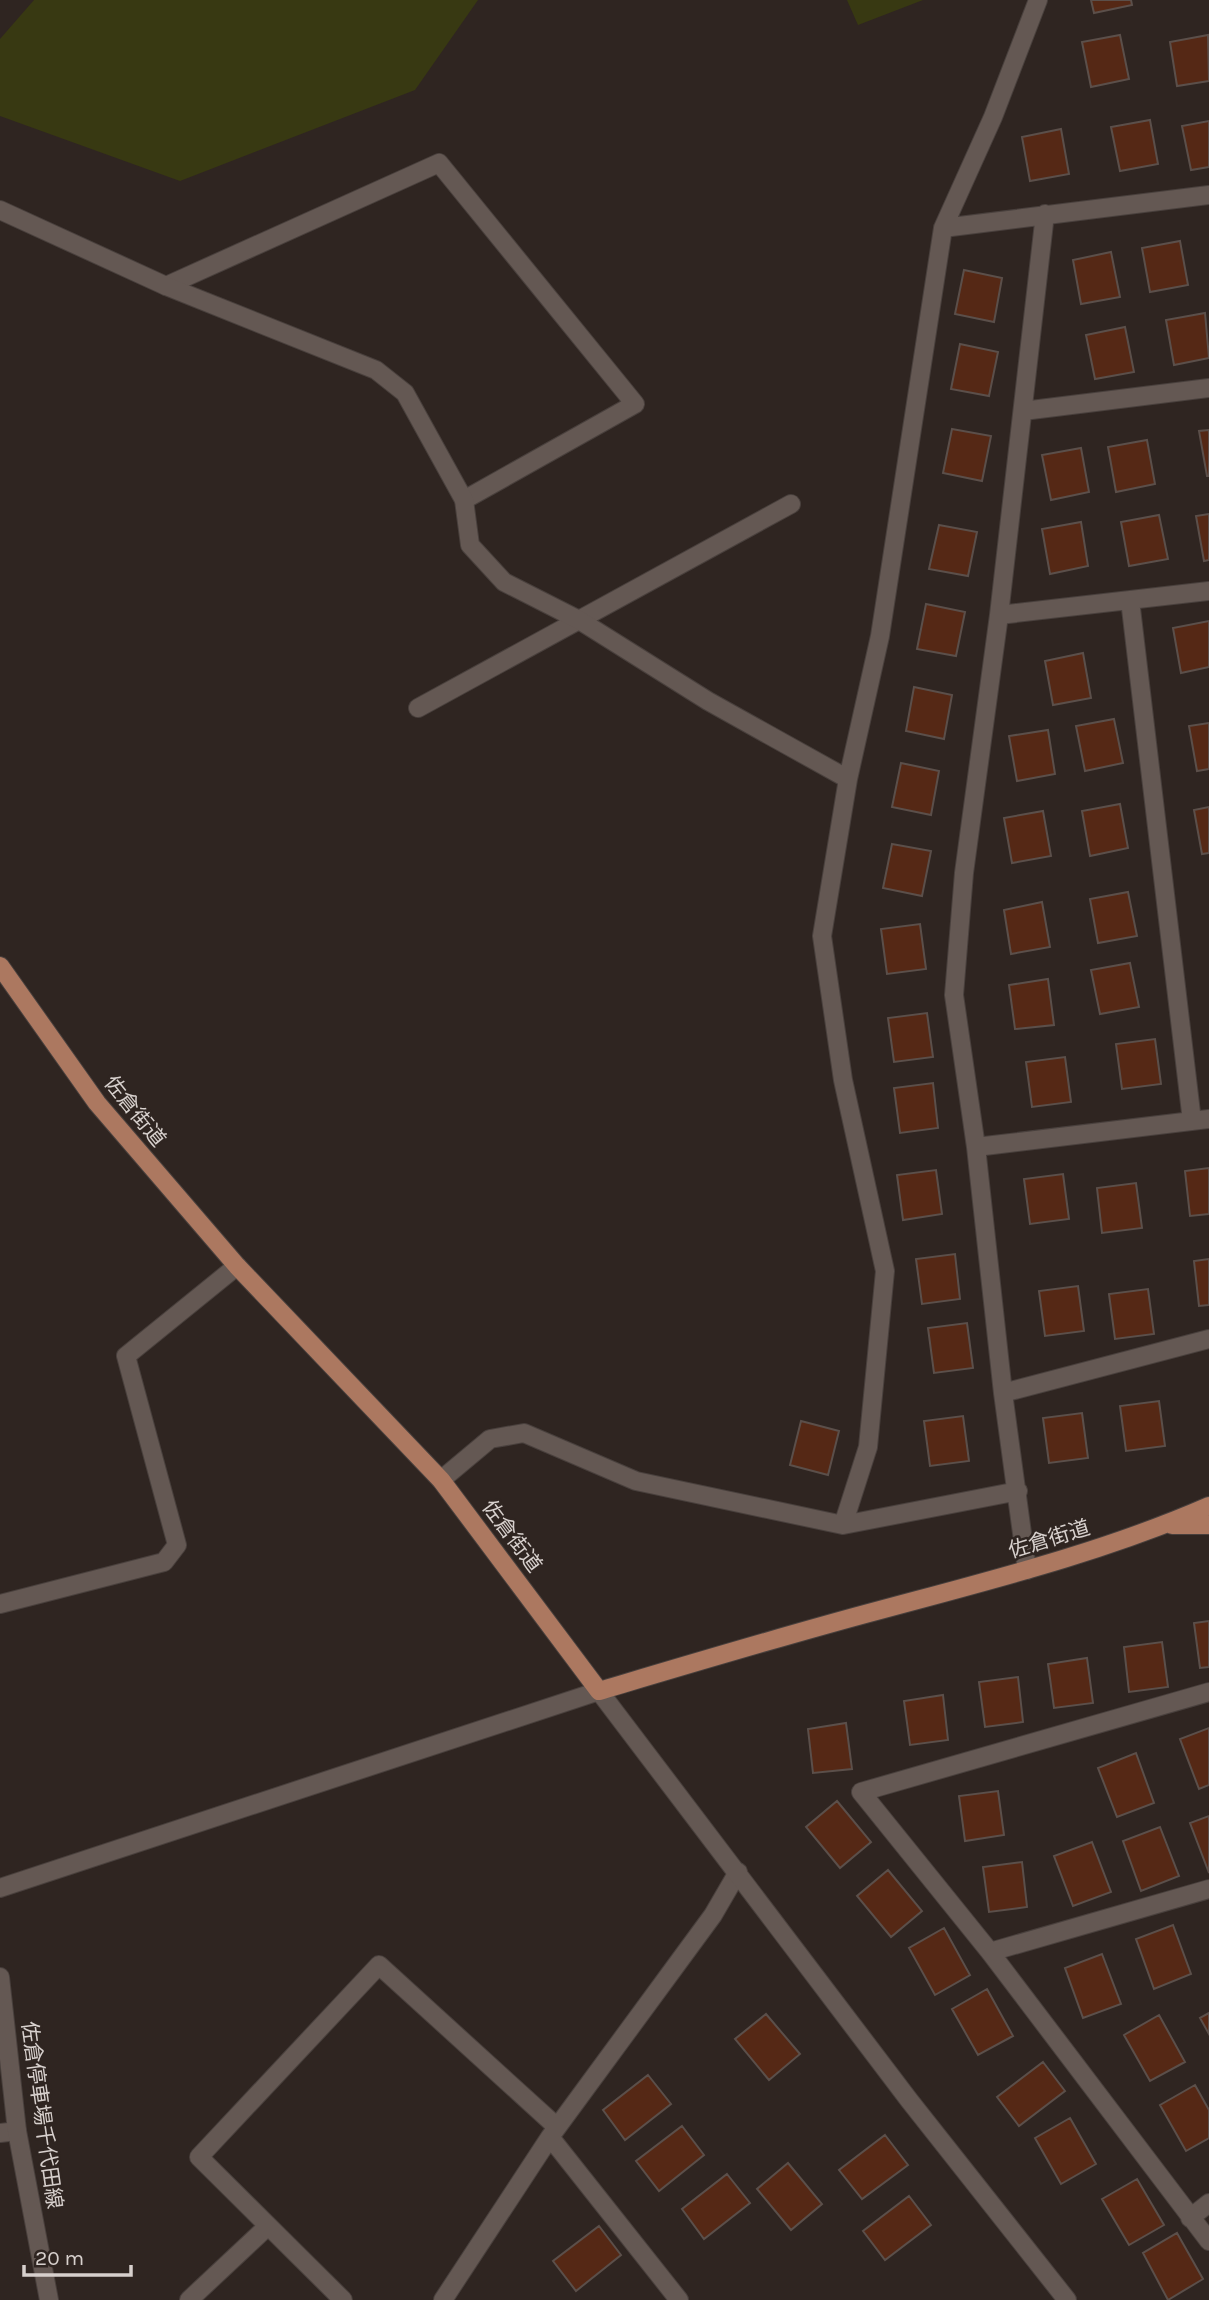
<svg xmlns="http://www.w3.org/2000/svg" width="1209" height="2300" font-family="Karla,'Noto Sans JP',sans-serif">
<rect width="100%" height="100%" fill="#2f2521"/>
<path fill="#383912" d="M34,0H478L415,90L180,181L0,116V39Z
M847,0H923L858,25Z"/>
<path fill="#552815" stroke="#5b4f4a" stroke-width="2" d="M1091,0H1131L1132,5L1094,13Z
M1120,35L1129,79L1091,87L1082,42Z
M1208,35L1209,81L1177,86L1170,42Z
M1150,120L1158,164L1120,171L1111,127Z
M1209,121V167L1191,170L1182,126Z
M1061,129L1069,174L1030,181L1022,137Z
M1180,241L1188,285L1150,292L1142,248Z
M1111,252L1120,297L1081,304L1073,260Z
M964,270L1002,278L994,322L955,314Z
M1205,313L1209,358L1174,365L1166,320Z
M1125,327L1134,372L1095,379L1086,335Z
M960,344L998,352L989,396L951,389Z
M952,429L991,436L982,481L943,473Z
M1209,430V476H1207L1199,431Z
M1147,440L1155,484L1116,492L1108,447Z
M1081,448L1089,492L1051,500L1042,455Z
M1209,514V560L1204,561L1196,516Z
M1159,515L1168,559L1129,566L1121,522Z
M1081,522L1088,566L1050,574L1042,529Z
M939,525L977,532L968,576L929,569Z
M926,604L965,612L956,656L917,649Z
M1209,621V667L1181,673L1173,628Z
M1083,653L1091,698L1053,705L1045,661Z
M914,687L952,695L944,739L906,731Z
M1114,719L1123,763L1085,771L1076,726Z
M1209,723V769L1197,771L1189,726Z
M1048,730L1055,774L1017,781L1009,736Z
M901,763L939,771L931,815L892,807Z
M1120,804L1128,848L1090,856L1082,811Z
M1209,807V853L1202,854L1194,810Z
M1043,811L1051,856L1012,863L1004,818Z
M892,844L931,851L922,896L883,888Z
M1128,892L1137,936L1098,943L1090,899Z
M1042,902L1050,947L1011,954L1004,910Z
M920,924L926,969L887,974L881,929Z
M1130,963L1139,1007L1100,1014L1091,970Z
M1048,979L1054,1025L1015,1029L1009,985Z
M927,1013L933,1057L894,1062L888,1018Z
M1155,1039L1161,1084L1122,1089L1116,1044Z
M1065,1057L1071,1102L1032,1107L1026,1062Z
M933,1083L938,1128L900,1133L894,1088Z
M1209,1168V1214L1190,1216L1185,1171Z
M936,1170L942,1214L903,1220L897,1175Z
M1063,1174L1069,1219L1030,1224L1024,1179Z
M1136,1183L1142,1228L1102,1233L1097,1188Z
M955,1254L960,1299L922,1304L916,1259Z
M1209,1259V1305L1199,1306L1194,1261Z
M1078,1286L1084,1331L1045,1336L1039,1291Z
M1148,1289L1154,1334L1115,1339L1109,1294Z
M967,1323L973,1368L934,1373L928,1328Z
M1159,1401L1165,1446L1126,1451L1120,1406Z
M1082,1413L1088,1458L1049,1463L1043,1418Z
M963,1416L969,1461L930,1466L924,1421Z
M801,1421L839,1431L828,1475L790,1465Z
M1209,1621V1667L1200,1668L1194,1623Z
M1162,1642L1168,1687L1129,1692L1124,1647Z
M1087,1658L1093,1703L1054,1708L1048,1664Z
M1018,1677L1023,1722L985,1727L979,1682Z
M943,1695L948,1740L910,1745L904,1701Z
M846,1723L852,1769L813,1773L808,1729Z
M1209,1728V1785L1199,1789L1180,1739Z
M1136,1753L1154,1803L1117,1817L1098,1768Z
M998,1791L1004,1835L965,1841L959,1796Z
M837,1801L871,1842L840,1868L806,1827Z
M1209,1816V1873L1190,1823Z
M1160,1827L1179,1876L1141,1891L1123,1841Z
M1092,1842L1111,1892L1073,1906L1054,1856Z
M1022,1862L1027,1907L989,1912L983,1867Z
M888,1870L922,1911L891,1937L857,1896Z
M1173,1925L1191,1974L1154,1989L1136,1939Z
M944,1928L970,1975L935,1995L909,1948Z
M1102,1954L1121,2004L1083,2018L1065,1968Z
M987,1989L1013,2036L978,2055L952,2009Z
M1209,2013V2034L1200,2018Z
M766,2014L800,2054L769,2080L735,2039Z
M1159,2015L1185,2062L1150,2081L1124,2035Z
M1043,2062L1065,2091L1019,2126L997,2097Z
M648,2075L671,2104L625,2140L603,2110Z
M1195,2085L1209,2110V2138L1186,2151L1160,2105Z
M1070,2118L1096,2164L1061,2184L1035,2138Z
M682,2126L704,2155L659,2191L636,2161Z
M885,2135L908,2165L862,2199L839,2170Z
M788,2163L822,2204L791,2230L757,2189Z
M727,2174L750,2203L704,2239L682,2209Z
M1137,2179L1164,2225L1129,2245L1102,2199Z
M909,2196L931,2225L885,2260L863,2231Z
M599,2226L621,2255L576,2291L553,2261Z
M1177,2233L1203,2279L1168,2300L1143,2253Z"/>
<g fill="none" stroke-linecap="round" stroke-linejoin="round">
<defs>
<path id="lane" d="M166,286L439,163L635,404L464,500
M418,708L791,504"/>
<path id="street" d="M0,210L166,286L376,370L405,393L464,500L470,545L504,582L579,620L708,701L848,779
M943,228L1209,195
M1023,411L1209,388
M1130,600L1192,1121
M999,615L1209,591
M976,1147L1209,1119
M1003,1393L1209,1339
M441,1480L490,1439L524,1433L636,1481L843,1525L1018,1491
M843,1525L868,1447L885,1271L843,1080L822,936L848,779L880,636L943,228L993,117L1038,0
M1027,1570L1003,1393L976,1147L954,995L964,873L999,615L1045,214
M0,1604L164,1562L177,1545L126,1356L237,1266
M1209,1692L861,1792L990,1952L1209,2241
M990,1952L1209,1889
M0,2133L17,2131
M550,2137L679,2300
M1190,2218L1209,2203
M189,2300L268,2226
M343,2300L199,2157L379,1965L557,2127
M443,2300L550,2137L713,1915L738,1872"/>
<path id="secondary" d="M0,1888L599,1691L909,2100L1067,2300
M0,1977L17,2131L49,2300"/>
<path id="primary" d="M0,966L97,1103L237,1266L441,1480L599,1691C693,1663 786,1635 880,1610C991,1580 1104,1552 1209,1506
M1172,1525H1209"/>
</defs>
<use href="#lane" stroke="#49403d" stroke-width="20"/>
<use href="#street" stroke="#49403d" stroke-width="20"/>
<use href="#secondary" stroke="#49403d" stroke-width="20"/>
<use href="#primary" stroke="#49403d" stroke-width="20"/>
<use href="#lane" stroke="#645853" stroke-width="18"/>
<use href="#street" stroke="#645853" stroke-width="18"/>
<use href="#secondary" stroke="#645853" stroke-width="18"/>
<use href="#primary" stroke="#ac7860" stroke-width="18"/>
</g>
<g text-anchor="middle" stroke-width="5" stroke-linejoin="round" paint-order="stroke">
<g font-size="21" fill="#d7d0cd" stroke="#2f2521">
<text transform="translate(135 1111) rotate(51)" y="7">佐倉街道</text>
<text transform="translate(512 1536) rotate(53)" y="7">佐倉街道</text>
<text transform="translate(1049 1539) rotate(-17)" y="7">佐倉街道</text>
<text transform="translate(42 2115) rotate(82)" y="7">佐倉停車場千代田線</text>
</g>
</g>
<path d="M24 2265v10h107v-10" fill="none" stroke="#d7d0cd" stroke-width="3.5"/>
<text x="35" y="2265" font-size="21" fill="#d7d0cd" stroke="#2f2521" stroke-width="5" paint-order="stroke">20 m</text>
</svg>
